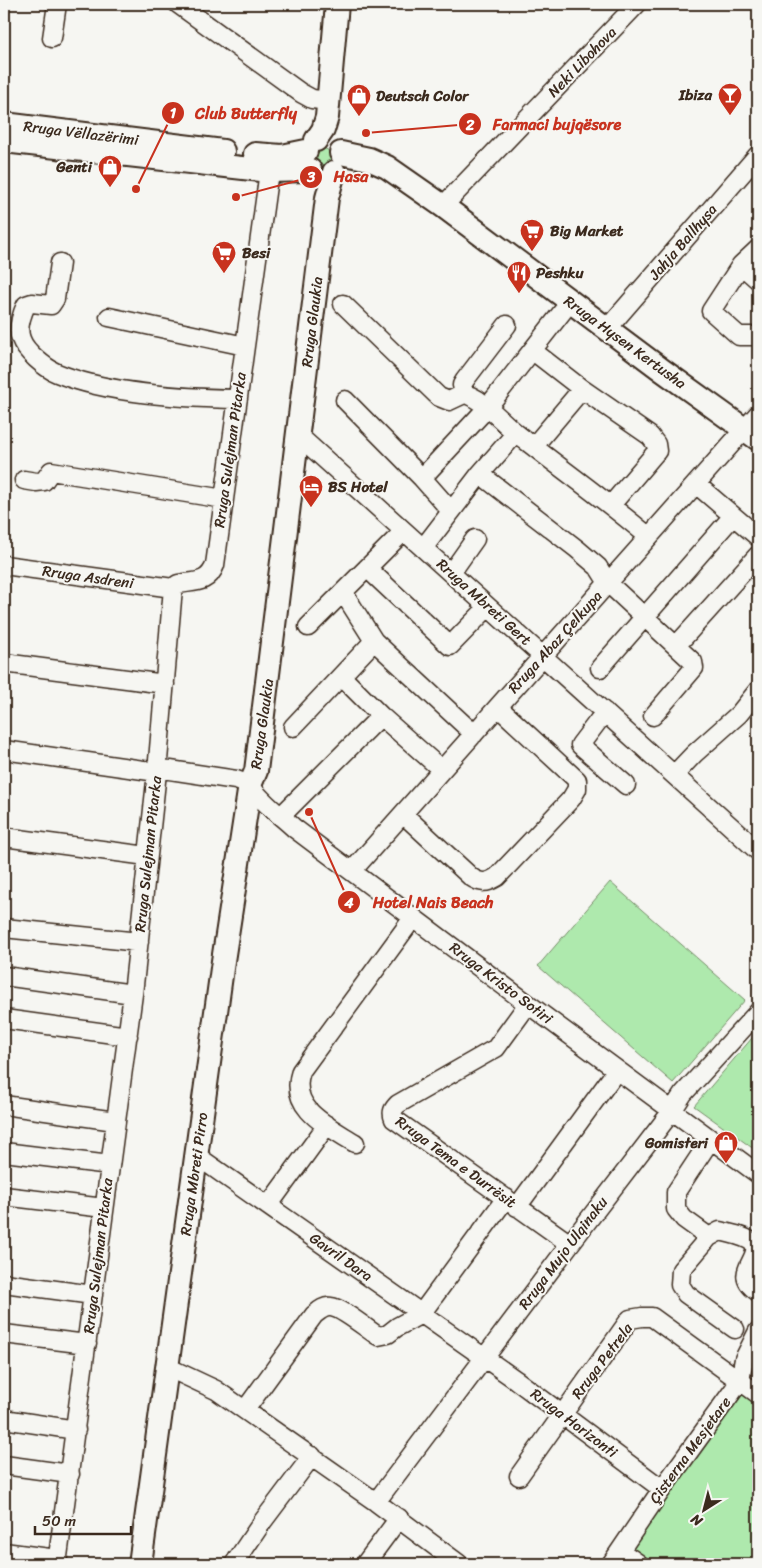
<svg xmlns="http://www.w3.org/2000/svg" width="762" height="1568" font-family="Sriracha,sans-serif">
<rect width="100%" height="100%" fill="#f6f6f2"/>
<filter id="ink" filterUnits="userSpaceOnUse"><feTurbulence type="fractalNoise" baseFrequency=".02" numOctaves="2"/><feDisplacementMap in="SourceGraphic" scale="10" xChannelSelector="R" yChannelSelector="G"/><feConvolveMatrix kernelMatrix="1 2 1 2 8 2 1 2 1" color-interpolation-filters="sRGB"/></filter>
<g filter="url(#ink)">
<path fill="#aee9ad" stroke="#748a66" d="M313 157a9 9 0 1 1 18 0a9 9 0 1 1-18 0Z
M610,882L745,1000L673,1083L538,966Z
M758,1031V1152L694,1106Z
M745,1391L758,1401V1564H655L632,1548Z"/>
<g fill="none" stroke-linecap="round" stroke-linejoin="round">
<defs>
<path id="minor" d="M178,4L301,93L312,99L329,101
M52,38L57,4
M443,206L637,4
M758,249L741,265L711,311L739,336H758
M60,263L55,299L51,305L32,303L26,305C22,314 17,329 21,339C25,351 45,368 57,373C108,394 182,398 238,399
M741,265L758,280
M343,304L439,397L449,401L464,394C480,396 502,422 516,433C560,468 606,500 649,537
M109,317L245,346
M607,329L758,155
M533,351L582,389L650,436L656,444L657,451L611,505
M464,394L462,385L465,380L507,325
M345,400L422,478L451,511
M298,435L758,851
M534,446L582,389
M480,474L577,549L598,567L608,583L693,662L694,668L653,716
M422,478L487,408L570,302
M24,480L36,482L44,481L51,471L224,499
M696,484L758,537
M424,547L480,474L516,433
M4,565L173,588
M367,568L450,646L488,607
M451,573L475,539
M343,592L374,641L474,734
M308,627L404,531
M676,646L758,555
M4,663L165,684
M600,668L733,516
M341,676L381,716L442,770
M605,712L580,745L626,785
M293,727L374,641
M4,750L157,772
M157,768L236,780L250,785C262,803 279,814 294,828L528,1004L758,1174
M674,775L694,754L739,714L758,690
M403,814L471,877C481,884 487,883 497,877L571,799L577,789V780L498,707
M281,816L381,716
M4,837L147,856
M352,871L758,414
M4,928L139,942
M4,976L133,994
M528,1004L496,1048L398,1104C393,1109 391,1112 394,1119L570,1244
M4,1019L128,1036
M4,1105L115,1121
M355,1143C328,1126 288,1109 301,1071L413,918
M4,1152L110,1165
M197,1156L516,1380L662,1489
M4,1196L104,1208
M268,1206L327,1125
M517,1207L617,1070
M709,1237L684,1219L676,1209V1192L711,1139
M4,1283L93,1295
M735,1329L686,1294L680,1285L681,1270L709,1237L720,1231C730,1234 747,1236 754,1244C762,1259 730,1273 758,1292
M4,1334L87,1344
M167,1367L216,1390L376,1502L459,1564
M245,1410L314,1315C319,1311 324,1306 331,1307C342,1308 367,1329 378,1336L388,1334L397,1327L421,1314L506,1198
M4,1419L76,1430
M4,1465L70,1474
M519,1476L630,1319L642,1317H652L758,1394
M376,1502L570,1244L672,1111L683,1094L758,1012
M620,1551L639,1564
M4,1552L57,1559
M57,1564L133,994L157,772L173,588L178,584C194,581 208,584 215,565L269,171
M234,1564L263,1521L312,1456
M365,1564L399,1518
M611,1564L662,1489L740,1381L744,1359L758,1331"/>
<path id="major" d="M4,124L223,151
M316,140L323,130L327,117L337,4
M4,141L269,171L310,170
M341,153L369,159L387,167L443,206L662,370L758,439
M255,154L282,156L306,151
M140,1564L223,961L250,785L256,771L327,198L334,172"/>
</defs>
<use href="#minor" stroke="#3b2a1e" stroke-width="21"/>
<use href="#major" stroke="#3b2a1e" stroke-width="26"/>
<use href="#minor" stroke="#f6f6f2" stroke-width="18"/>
<use href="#major" stroke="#f6f6f2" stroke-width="22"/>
</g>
</g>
<defs>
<symbol id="bar-pin" viewBox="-11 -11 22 30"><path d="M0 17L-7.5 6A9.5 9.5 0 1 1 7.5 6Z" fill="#c8321e" stroke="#f6f6f2"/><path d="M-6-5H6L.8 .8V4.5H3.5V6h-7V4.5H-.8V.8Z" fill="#fff"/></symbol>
<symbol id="shop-pin" viewBox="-11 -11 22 30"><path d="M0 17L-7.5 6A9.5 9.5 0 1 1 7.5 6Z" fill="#c8321e" stroke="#f6f6f2"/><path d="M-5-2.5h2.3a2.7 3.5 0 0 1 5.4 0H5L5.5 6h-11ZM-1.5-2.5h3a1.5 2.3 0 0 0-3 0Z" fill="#fff"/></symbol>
<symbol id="supermarket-pin" viewBox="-11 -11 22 30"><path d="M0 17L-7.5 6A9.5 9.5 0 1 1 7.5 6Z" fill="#c8321e" stroke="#f6f6f2"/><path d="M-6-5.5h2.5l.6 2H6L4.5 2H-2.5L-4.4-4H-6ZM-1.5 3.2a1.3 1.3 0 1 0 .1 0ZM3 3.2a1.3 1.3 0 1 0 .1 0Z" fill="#fff"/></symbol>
<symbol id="restaurant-pin" viewBox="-11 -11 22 30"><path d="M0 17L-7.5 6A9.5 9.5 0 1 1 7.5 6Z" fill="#c8321e" stroke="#f6f6f2"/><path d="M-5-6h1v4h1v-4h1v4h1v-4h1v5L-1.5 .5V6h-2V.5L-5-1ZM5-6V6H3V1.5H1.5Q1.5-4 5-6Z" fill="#fff"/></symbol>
<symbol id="hotel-pin" viewBox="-11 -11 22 30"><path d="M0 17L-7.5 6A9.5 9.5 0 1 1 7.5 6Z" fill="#c8321e" stroke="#f6f6f2"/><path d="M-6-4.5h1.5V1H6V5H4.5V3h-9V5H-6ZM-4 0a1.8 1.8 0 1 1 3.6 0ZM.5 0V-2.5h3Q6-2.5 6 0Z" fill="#fff"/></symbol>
</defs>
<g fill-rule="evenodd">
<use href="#bar-pin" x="716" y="81" width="28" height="38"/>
<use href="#shop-pin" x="345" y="82" width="28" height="38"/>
<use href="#shop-pin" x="96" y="153" width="28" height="38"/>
<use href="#supermarket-pin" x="518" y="217" width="28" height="38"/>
<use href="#supermarket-pin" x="210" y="239" width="28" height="38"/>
<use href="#restaurant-pin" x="505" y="259" width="28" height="38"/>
<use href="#hotel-pin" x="297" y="473" width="28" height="38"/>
<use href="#shop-pin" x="712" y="1129" width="28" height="38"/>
</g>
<g text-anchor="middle" stroke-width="4" stroke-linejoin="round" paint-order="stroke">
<g font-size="15" fill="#3b2a1e" stroke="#f6f6f2">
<text transform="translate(582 62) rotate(-46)" y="5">Neki Libohova</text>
<text transform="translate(81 133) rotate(7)" y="5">Rruga Vëllazërimi</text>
<text transform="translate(683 242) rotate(-49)" y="5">Jahja Ballhysa</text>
<text transform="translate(312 322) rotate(-83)" y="5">Rruga Glaukia</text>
<text transform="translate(625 342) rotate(36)" y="5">Rruga Hysen Kertusha</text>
<text transform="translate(230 450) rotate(-82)" y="5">Rruga Sulejman Pitarka</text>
<text transform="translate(88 577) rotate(8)" y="5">Rruga Asdreni</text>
<text transform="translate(484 602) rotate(42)" y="5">Rruga Mbreti Gert</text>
<text transform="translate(555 642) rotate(-48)" y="5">Rruga Abaz Çelkupa</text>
<text transform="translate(262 724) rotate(-82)" y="5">Rruga Glaukia</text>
<text transform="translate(148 854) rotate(-84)" y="5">Rruga Sulejman Pitarka</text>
<text transform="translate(501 983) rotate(37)" y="5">Rruga Kristo Sotiri</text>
<text transform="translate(456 1162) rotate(36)" y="5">Rruga Tema e Durrësit</text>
<text transform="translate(194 1174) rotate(-82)" y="5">Rruga Mbreti Pirro</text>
<text transform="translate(563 1253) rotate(-53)" y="5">Rruga Mujo Ulqinaku</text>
<text transform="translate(98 1256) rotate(-83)" y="5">Rruga Sulejman Pitarka</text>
<text transform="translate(341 1257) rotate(35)" y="5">Gavril Dara</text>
<text transform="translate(602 1361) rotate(-53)" y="5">Rruga Petrela</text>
<text transform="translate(574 1423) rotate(37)" y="5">Rruga Horizonti</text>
<text transform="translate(690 1450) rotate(-54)" y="5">Çisterna Mesjetare</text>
</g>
<g font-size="15" font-weight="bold" fill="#3b2a1e" stroke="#f6f6f2" text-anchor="start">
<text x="712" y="100" text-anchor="end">Ibiza</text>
<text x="376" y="101">Deutsch Color</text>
<text x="92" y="172" text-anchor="end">Genti</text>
<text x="550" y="236">Big Market</text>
<text x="242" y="258">Besi</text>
<text x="536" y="278">Peshku</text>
<text x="328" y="492">BS Hotel</text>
<text x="708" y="1148" text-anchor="end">Gomisteri</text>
</g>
</g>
<path fill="none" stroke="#c8321e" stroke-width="2" d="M136 189L173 113M366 133L470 124M236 197L311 177M309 812L349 902"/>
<g fill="#c8321e" stroke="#f6f6f2" stroke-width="2">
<circle cx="136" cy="189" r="5"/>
<circle cx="366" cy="133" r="5"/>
<circle cx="236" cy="197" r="5"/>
<circle cx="309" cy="812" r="5"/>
<circle cx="173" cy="113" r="12"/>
<circle cx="470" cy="124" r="12"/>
<circle cx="311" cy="177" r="12"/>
<circle cx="349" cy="902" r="12"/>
</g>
<g font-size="15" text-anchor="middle" font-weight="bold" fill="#fff">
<text x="173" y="118">1</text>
<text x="470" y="130">2</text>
<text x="311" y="182">3</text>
<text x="349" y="908">4</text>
</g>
<g font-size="16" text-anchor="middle" font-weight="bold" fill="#c8321e" stroke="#f6f6f2" stroke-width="4" stroke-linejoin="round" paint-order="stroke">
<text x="246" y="119">Club Butterfly</text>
<text x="557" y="130">Farmaci bujqësore</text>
<text x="351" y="182">Hasa</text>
<text x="433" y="908">Hotel Nais Beach</text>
</g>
<rect width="762" height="1568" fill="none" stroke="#f6f6f2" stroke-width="20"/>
<rect x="10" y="10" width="742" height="1548" fill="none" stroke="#3b2a1e" stroke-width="2" filter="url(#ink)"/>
<g transform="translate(704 1510) rotate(216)" stroke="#f6f6f2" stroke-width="4" paint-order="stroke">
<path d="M0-4L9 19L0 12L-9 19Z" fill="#3b2a1e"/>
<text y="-8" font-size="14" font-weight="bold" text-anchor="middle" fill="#3b2a1e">N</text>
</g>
<path d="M35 1526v8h96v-8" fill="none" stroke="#3b2a1e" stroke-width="2.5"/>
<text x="42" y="1526" font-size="15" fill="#3b2a1e" stroke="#f6f6f2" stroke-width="4" paint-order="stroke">50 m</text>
</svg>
